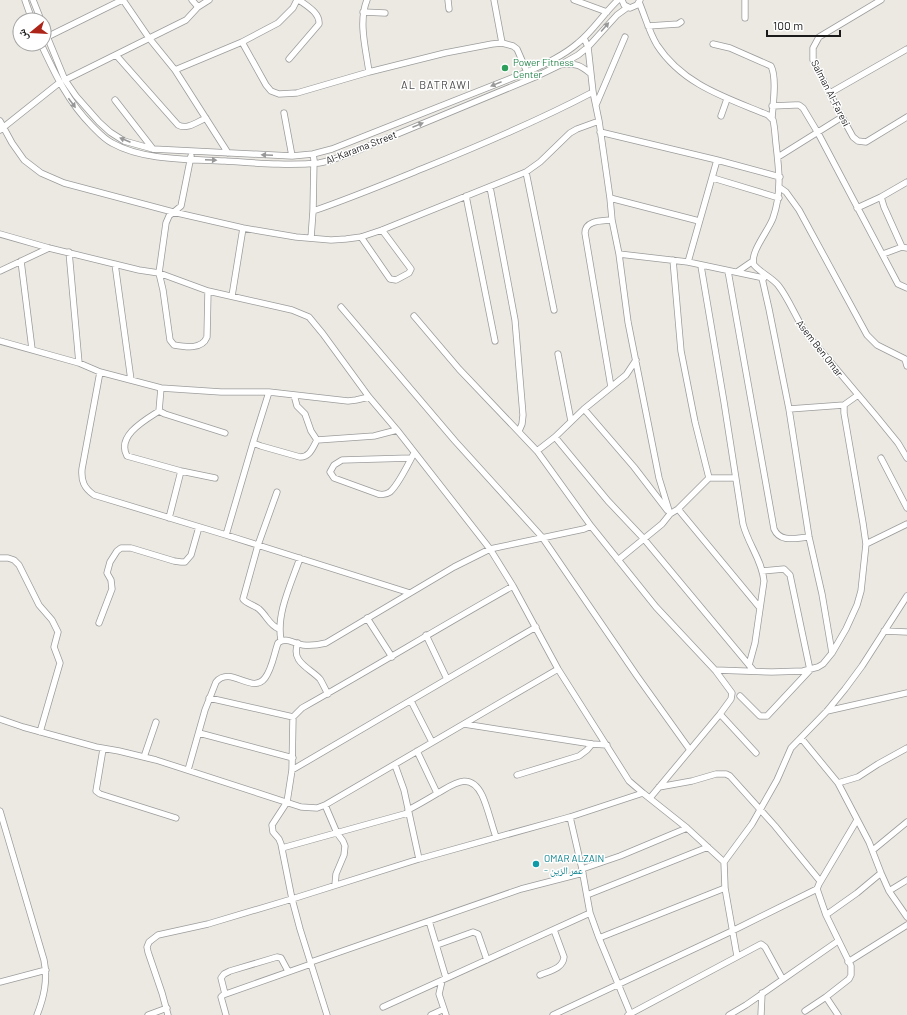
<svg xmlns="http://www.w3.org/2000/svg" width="907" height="1015" font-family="Barlow,'Noto Naskh Arabic',sans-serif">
<rect width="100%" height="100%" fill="#ebe9e2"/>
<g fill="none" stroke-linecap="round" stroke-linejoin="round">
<defs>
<path id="minor" d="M25,0L32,20
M33,0L41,20
M123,0L149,38L175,70L228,153
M192,0L198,7L209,0
M367,0C358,22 366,49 369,72
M448,0L449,9
M494,0L502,43
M574,0L607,12
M622,0L624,5L630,8L637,5L640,0
M881,0L819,37L813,48V60L842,117L853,137L858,141L866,142L907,117
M639,2C645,16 649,32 657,45C683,85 727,98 768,115L773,120C775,128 775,136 776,144C779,169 782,193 773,218C769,230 749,253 754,265C761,273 771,277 778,285C789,299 796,318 806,333L876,416L898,443L907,458
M363,12L385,13
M745,18V0
M648,26L678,24L681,22
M44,29L65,80L76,96L99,122L110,132L124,141L153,149L292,156L313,154L332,149L527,72C545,64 563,56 578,43C593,31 604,13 618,0
M47,37L122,0
M584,38L588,47L593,92L599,121L610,198L612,220L619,254L628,322L659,478L670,514
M242,42L266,85L271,91L279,94L297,93L369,72L445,53L492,44L502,43L513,46L517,49L527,72
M41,44C55,74 68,102 92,126C98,132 104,139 112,143C144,161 190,159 225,161C256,163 288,166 319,163C331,161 342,156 354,152L535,77L562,64L578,55L588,47L617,15L628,7
M713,44L730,48L771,66C777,78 773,104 772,118
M116,55L178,125C187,130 197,122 206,118
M289,59L319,24C320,13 307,6 299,0
M564,64C577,64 580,65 590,73
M175,70L242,42L278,23L293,8L297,0
M65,80L186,20L198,7
M830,93L907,49
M115,100L153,149
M596,105L625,37
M772,106L795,105H799L803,108L818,133L898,284L907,288
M284,113L292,156
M721,116L727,99
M0,121L12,143L24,160L41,173L64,183L173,212L243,228L296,237L331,240L346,239L361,237L382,230L526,172L540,162L570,133L577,129L599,121
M0,130L59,83
M600,132L717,160L780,177
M191,156L181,206L169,216L166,223L159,273L163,290L170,340L174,345C185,347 202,350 207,337L208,291
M778,157L842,117
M526,172L554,310
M713,178L779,198
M907,182L881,197L884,207L902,247L907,248
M490,187L515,320L523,415L522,424L519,431
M779,187L786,192L799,210L867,335L877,345L905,359L907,366
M466,196L495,341
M610,198L699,221
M857,208L881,197
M313,211C351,198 387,183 424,168C481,145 538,121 593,92
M0,234L49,248L139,270L159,273L208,291L292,310L309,317L323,334L369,397L397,430L490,549L513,586L558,669L629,781L643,793L687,828L724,862
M361,237L390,279L396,280L409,273L411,269L382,230
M311,238L313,211L314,160L313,154
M69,252L79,363
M619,254L688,262L764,278
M883,254L902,247
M673,260L681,351L695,422L709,478
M21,261L32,349
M688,262L717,160
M115,264L131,380
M701,266L724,402L743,524C748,544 762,560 764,581L755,643L749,665
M0,271L49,248
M728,271L774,529C780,543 796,538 809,537
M737,272L753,261
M762,278L769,309L789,409L809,537L822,594L832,653
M232,296L243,228
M341,307L455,441L542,537L637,676L690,750
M414,316L459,369L537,451L555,437L584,409L626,375L636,360
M0,341L79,363L100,372L161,388L221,392H269L348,401L356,400L369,397
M558,354L571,421
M100,372L82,469C81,481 84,488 94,495L226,535L410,593
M611,387L585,233C585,220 602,221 612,220
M161,388L159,411L165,414L225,433
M269,392L253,443L261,446L300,457C310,457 313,447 317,440
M294,395L297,406L305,414L311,431L317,440L374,436L397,430
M858,395L844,405V413L863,523L866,544
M584,409L634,467L667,510
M789,409L844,405
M159,411C145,420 116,436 127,456L181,471L215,478
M555,437L608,501L644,539L754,671
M537,451L591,526
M411,458L342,460L334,465L330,472L334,478L378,494C382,495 387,494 390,492C398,485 409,463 414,453
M881,458L907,508
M277,492L258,545L243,599C247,604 254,605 259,609C267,616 269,625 279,629
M678,509L760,608
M169,518L181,471
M226,535L253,443
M0,558H8L14,560L19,565L39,605L52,620L58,632L54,647L60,663L40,732
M618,560L662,524L670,514L678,509L709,478H735
M367,618L392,657
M99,623L112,589L111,580L107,573L110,562L117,551L121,548H131L174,561L181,562H185L191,555L199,527
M884,631L907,632
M426,635L447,679
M281,640C276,614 291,584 300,558
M298,643C290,662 310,668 320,679C323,684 325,689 328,694
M715,670L772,672L803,671L818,667L823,664L832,653L846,629L857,605L861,591L866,544L907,524
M740,696L760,716H767L810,670L790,575L784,569L762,571
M209,698L293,717
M411,701L432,742
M827,711L907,693
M720,714L756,753
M0,719L23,727L96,747L119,751L156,760L301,807L317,808L325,805L558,669
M464,724L592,744L607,745
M199,733L293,758
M801,738L838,783L869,842L881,873L889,891L907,917
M103,749L96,791L100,794L176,818
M417,751L437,793
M144,757L156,722
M395,765L404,790L419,859
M188,770L205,710L216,682C231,665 252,695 265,678C272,669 274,654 278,643C286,636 294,644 303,645C311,646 318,645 326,643L454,567L490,549L584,529L591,526L656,607L715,670L732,693L731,699L720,714L650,798
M292,770L536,627
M517,775L579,756L587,750L592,744
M838,783L858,777L878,764L907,748
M659,787L692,781L716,774H726L730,776L775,826L820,881
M325,805L337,833L343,841L345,846L344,855L336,874L335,885
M408,810C418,805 428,799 438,793C454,784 470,771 482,795C488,808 491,823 496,837
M0,811L44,960C48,980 44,997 37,1015
M570,817L582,869
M282,848L408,813
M873,850L907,822
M817,889L826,915
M889,891L907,880
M587,895L708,847
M429,921L446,978
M599,938L725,888
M437,945L473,932L478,934L487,960
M737,956L725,888L724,862L752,824L777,780L791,748L827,711L845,689L862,666L907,596
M311,962L521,889L583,873
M848,962L907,925
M540,975C549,971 563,969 564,957L554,930
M0,982L46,970
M225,994L221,978L224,974L230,971L277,957L281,958L288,971
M826,997L838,1015
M383,1007L590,913
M444,1009L446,1015
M805,1011L826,997L849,979L851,975V966L826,915L857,893L881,873
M148,1015L167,1008
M168,1015L162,993L148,952L147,947L149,942L158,935L208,924L292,899L419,859L570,817L643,793
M226,1015L221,997L223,995L311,964
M327,1015L300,929L292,899L281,844L279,839L273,832L272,825L287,802L292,770L293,717L302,708C373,668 442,626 513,586
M431,1015L444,1009L439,994L442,981
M553,1015L732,931L817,889L819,884L857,820
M628,1015L761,944L765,947L782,978
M631,1015L599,938L590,913L582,869L620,856L687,828
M729,1015L746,1005L838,941
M761,1015L762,993"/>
</defs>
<use href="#minor" stroke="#9c9c9c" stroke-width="7"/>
<use href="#minor" stroke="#fff" stroke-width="5.5"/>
</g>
<defs><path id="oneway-solid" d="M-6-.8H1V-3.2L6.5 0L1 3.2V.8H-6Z"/></defs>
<g fill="#989898">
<use href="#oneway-solid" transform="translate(605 27) rotate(-49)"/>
<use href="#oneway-solid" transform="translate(496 84) rotate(158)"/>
<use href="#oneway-solid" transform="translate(72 103) rotate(53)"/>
<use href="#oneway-solid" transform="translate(418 125) rotate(-22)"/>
<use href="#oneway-solid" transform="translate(125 140) rotate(-157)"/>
<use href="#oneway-solid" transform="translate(267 155) rotate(-177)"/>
<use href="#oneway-solid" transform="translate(211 160) rotate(3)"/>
</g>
<circle fill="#2e9e5b" stroke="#fff" stroke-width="1.5" cx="505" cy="68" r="4"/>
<circle fill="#0f9aa8" stroke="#fff" stroke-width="1.5" cx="536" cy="864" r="4"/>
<g text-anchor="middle" stroke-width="3" stroke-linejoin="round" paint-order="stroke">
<g font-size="10" fill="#27864d" stroke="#fff" text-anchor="start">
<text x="513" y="66">Power Fitness<tspan x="513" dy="12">Center</tspan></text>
</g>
<g font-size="10" fill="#1b1b1b" stroke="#fff">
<text transform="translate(831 93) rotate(63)" y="4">Salman Al-Faresi</text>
<text transform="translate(361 147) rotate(-21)" y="4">Al-Karama Street</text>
<text transform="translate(820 348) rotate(52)" y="4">Asem Ben Omar</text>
</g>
<g font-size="10" fill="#0d838f" stroke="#fff" text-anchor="start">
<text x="544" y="862">OMAR ALZAIN<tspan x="544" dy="12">- عمر الزين</tspan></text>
</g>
<g font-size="11" letter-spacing="1" fill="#4e4e4e" stroke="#fff">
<text x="436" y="89">AL BATRAWI</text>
</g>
</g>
<g transform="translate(32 32) rotate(252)"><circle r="19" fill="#ffffff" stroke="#a4a4a4"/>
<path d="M0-3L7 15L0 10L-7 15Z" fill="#ad2419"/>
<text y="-6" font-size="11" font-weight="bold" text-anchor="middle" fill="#1b1b1b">ش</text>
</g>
<path d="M767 30v6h73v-6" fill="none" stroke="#1b1b1b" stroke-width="2"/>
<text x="773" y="30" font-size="12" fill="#1b1b1b" stroke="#ffffff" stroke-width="3" paint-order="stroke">100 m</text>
</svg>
